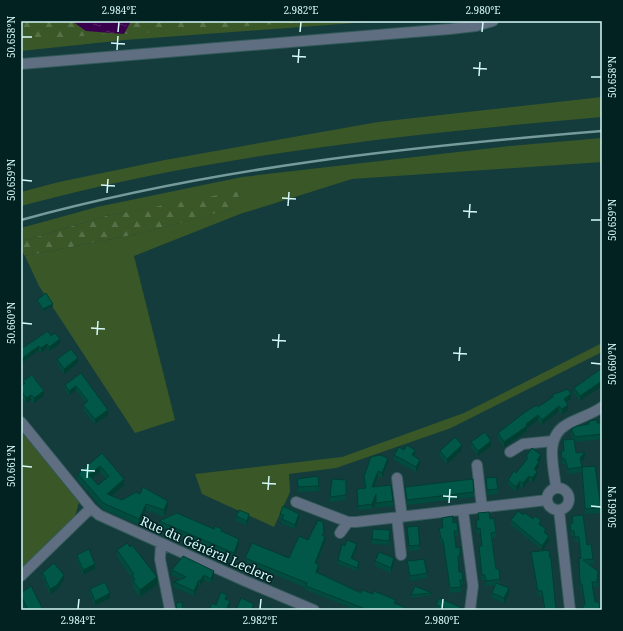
<svg xmlns="http://www.w3.org/2000/svg" width="623" height="631" font-family="'Noto Serif',serif">
<defs>
<pattern id="forest-firs" width="22" height="20" patternUnits="userSpaceOnUse"><rect width="22" height="20" fill="#3a5728"/><path d="M5 1l3.5 6h-7zM16 11l3.5 6h-7z" fill="#567048"/></pattern>
<pattern id="water-ripples" width="26" height="14" patternUnits="userSpaceOnUse"><rect width="26" height="14" fill="#38004c"/><path d="M2 4q2-2 4 0t4 0M15 11q2-2 4 0t4 0" fill="none" stroke="#542667"/></pattern>
</defs>
<rect width="100%" height="100%" fill="#143c3c"/>
<path fill="#3a5728" d="M21,21H382L125,40L21,51Z
M602,97V117C406,134 211,155 21,206V192L59,182L165,160L378,122Z
M602,138V162L352,179L240,214L134,256L175,420L135,433L39,286L25,256L142,233L237,207L239,192L106,216L26,240L21,239V228L97,207L242,177L510,146Z
M602,343V352L451,428L336,468L289,474L290,492L274,527L202,494L195,474L342,457L464,413Z
M21,431L79,502L75,517L21,569Z"/>
<path fill="url(#forest-firs)" d="M21,21H72L86,31L107,34L21,41Z
M131,21H324L124,34Z
M239,191L238,207L142,233L25,256L21,250V239L26,240L106,216Z"/>
<path fill="url(#water-ripples)" d="M72,21H131L124,34L86,31Z"/>
<g fill="none" stroke-linecap="round" stroke-linejoin="round">
<defs>
<path id="minor" d="M21,64L450,29L476,26L493,21
M21,422L91,508L99,515L245,581L314,610
M510,452L523,444L553,441
M477,465L482,508
M397,478L402,517
M556,488C554,467 544,438 566,425C577,418 591,415 602,407
M547 499a11 11 0 1 1 22 0a11 11 0 1 1-22 0Z
M296,502L348,522H356L547,500
M463,510L473,586L470,610
M559,510L570,610
M397,518L401,555
M340,533L348,522
M161,543L160,559L170,610
M21,576L91,508"/>
</defs>
<use href="#minor" stroke="#335a5a" stroke-width="12"/>
<use href="#minor" stroke="#606e81" stroke-width="10"/>
<path stroke="#759b9b" stroke-width="2.5" d="M21,220C211,168 406,147 602,131"/>
</g>
<path fill="#014c3e" fill-rule="evenodd" d="M37,300L53,306L43,311L37,302Z
M51,336L60,344L49,351L47,348L41,353L39,350L22,363V367L21,349Z
M57,359L78,363L64,374L57,364Z
M602,368L580,401L574,393V388Z
M81,373L108,415L95,424L83,410V405L86,403L76,390L69,395L65,390V385Z
M23,381L44,396L34,403L31,400L26,403L21,396V386L23,385Z
M552,395L571,399L566,403L568,410L562,414L559,411L542,425L538,420L527,428V431L504,447L498,438V433L552,398Z
M589,421L597,423H602V439L575,442L574,440L576,453L585,457L581,462L582,467L601,508V513L585,514L582,472L568,474L565,464H562L561,451H564L563,440L573,439L571,434V429L589,425Z
M471,442L491,446L478,456L471,447Z
M462,450L447,464L440,456V451Z
M102,453L124,485L112,496L122,500L168,507L164,517L146,510L139,525L103,509L78,480V474ZM100,472L106,479L98,485L92,479Z
M394,455H415V456L420,465L416,472L394,460Z
M526,456L541,460L539,462V467L536,471L537,477L532,483L529,480L523,488L520,486L516,492L508,485V480L516,473L526,461Z
M388,463L382,478L378,476L374,487L393,501V506L376,508V499L372,509L358,510L357,489L365,488L364,481V476Z
M486,478L498,489V494L487,495Z
M297,479L319,486V491L298,492Z
M346,480V500L330,502V497Z
M405,487L474,492V497L407,505Z
M478,513L490,519L496,532V537L492,538L496,569L500,579V584H499L509,593L504,603L492,598V593L495,585L486,586L485,580H482L479,551V546H481L480,533L477,534L476,525V520H478Z
M280,514L299,519L295,529L282,524V519L280,518Z
M523,515L541,526L546,534L549,541L542,550L556,610H544L542,595L538,596L531,556V552L542,550L511,525V520Z
M236,516L249,519L247,525L236,521Z
M572,516L587,545L593,559V564H589L598,576L597,587H593L595,602L600,610H583V605H584L582,589H580L579,557L581,559L579,542H575L574,536H571L570,528V523H573Z
M442,518L453,523L458,531V536H455L456,548L460,555V560H458L459,572L463,580V585H461V592L450,593L443,545L441,543L439,533V528H443Z
M159,521L222,532L239,544L234,558L159,526Z
M407,527L420,545V550L409,551Z
M390,535L389,545L372,544V539Z
M324,536L325,541L317,564L319,569L317,573L361,593L396,604L411,610H357L306,590V588L245,562V558H289L308,540Z
M345,546L357,548L353,559L359,565L357,571L338,564V560Z
M117,550L157,584L140,597L133,588V584L132,582V578L117,557Z
M77,555L95,569L83,575L77,560Z
M407,560L427,573V578L410,581L407,564Z
M375,561L394,563L391,573L375,566Z
M172,570L214,576L211,583L204,580L200,586L199,585L194,596L174,587V582L180,579L172,575Z
M42,573L64,580L57,590L50,594L45,584V581L42,578Z
M90,589L110,598L95,606L90,594Z
M21,593L43,610H24L21,604Z
M432,593V595L411,598V595Z
M436,605L460,609V610H444L436,607Z"/>
<path fill="#013e32" d="M53,304V306L43,311V309Z
M60,339V344L49,351V347Z
M47,344V348L41,353V348Z
M39,346V350L22,363V367L21,368V359Z
M78,358V363L64,374V369Z
M602,381V386L580,401V396Z
M76,386V390L69,395V391Z
M44,391V396L34,403V398Z
M571,394V399L564,404V399Z
M31,395V400L26,403V398Z
M568,405V410L562,414V409Z
M559,406V411L542,425V420Z
M108,410V415L95,424V419Z
M538,415V420L527,428V431L504,447V442Z
M491,441V446L478,456V451Z
M462,445V450L447,464V459Z
M415,450V455L412,460V455Z
M585,452V457L580,463V458Z
M541,455V460L537,465V460Z
M388,458V463L382,478V473Z
M420,460V465L416,472V467Z
M539,462V467L534,474V469Z
M100,466V472L89,481V475Z
M378,471V476L372,492V487Z
M537,472V477L532,483V478Z
M529,476V480L523,488V483Z
M124,479V485L107,500V494Z
M520,481V486L516,492V487Z
M376,494V499L372,509V504Z
M168,501V507L164,517V510Z
M146,504V510L139,525V519Z
M249,514V519L247,525V521Z
M299,514V519L295,529V525Z
M549,536V541L542,551V546Z
M325,537V541L315,567V563Z
M239,539V544L234,558V553Z
M357,544V548L351,562V558Z
M394,558V563L391,573V568Z
M359,562V565L357,571V568Z
M95,564V569L83,575V570Z
M319,564V569L316,577V572Z
M214,571V576L211,583V579Z
M64,575V580L57,590L50,594V589Z
M204,575V580L200,586V581Z
M157,577V584L140,597V590Z
M199,580V585L194,596V591Z
M509,588V593L504,603V598Z
M110,593V598L95,606V601Z
M230,601V606L228,610H226Z
M254,604V609L253,610H251Z"/>
<path fill="#015848" stroke="#013e32" fill-rule="evenodd" d="M46,293L53,304L43,309L37,300Z
M48,331L51,336L55,333L60,339L49,347L47,344L41,348L39,346L21,359V349Z
M71,349L78,358L64,369L57,359Z
M602,368V381L580,396L574,388Z
M81,373L108,410L95,419L83,405L88,401L76,386L69,391L65,385Z
M32,375L44,391L34,398L31,395L26,398L21,391V386L25,383L23,381Z
M568,389L571,394L564,399L568,405L562,409L559,406L542,420L538,415L526,424L527,426L504,442L498,433L525,412L537,405L538,407L553,397L552,395Z
M597,420V423H602V434L575,437L571,429L577,426L589,424V421Z
M485,432L491,441L478,451L471,442Z
M455,437L462,445L447,459L440,451Z
M574,439L576,453L585,452L580,458L582,467L595,466L601,508L585,509L582,467L568,469L565,459H562L561,451H564L563,440Z
M407,445L415,450L412,455L420,460L416,467L394,455L399,447L404,450Z
M532,448L541,455L537,460L539,462L534,469L537,472L532,478L529,476L523,483L520,481L516,487L508,480L514,471L516,473L528,458L526,456Z
M102,453L124,479L107,494L122,500L136,492L140,494L143,487L168,501L164,510L146,504L139,519L103,503L78,474ZM100,466L109,476L98,485L89,475Z
M380,455L388,458L382,473L378,471L372,487L391,485L393,501L376,503V494L372,504L358,506L357,489L366,488L364,476L371,457Z
M318,476L319,486L298,487L297,479Z
M496,477L498,489L487,490L486,478Z
M332,479L346,480V495L330,497Z
M473,479L474,492L407,500L405,487Z
M283,506L299,514L295,525L282,519L284,515L280,514Z
M239,510L249,514L247,521L236,516Z
M518,511L523,515L525,513L533,519L535,516L541,520L539,524L546,529L544,532L549,536L542,546L511,520Z
M489,512L490,519L494,518L496,532L491,533L496,569H499L500,579L486,581L485,575H482L479,546H482L480,528L477,529L476,520H479L478,513Z
M177,513L214,529L215,526L222,529L221,531L239,539L234,553L159,521Z
M583,515L587,545L591,544L593,559L583,560L598,571L597,582H592L595,602H599L600,610H583V605H585L582,584H580L579,557L581,559L579,537H575L574,531H571L570,523H573L572,516Z
M453,516V523L457,522L458,531H454L456,548L460,547V555L458,556L459,572H462L463,580H460L461,587L450,588L443,540L441,538L439,528H443L442,518Z
M318,520L323,522L324,532L322,535L325,537L315,563L319,564L316,572L361,593L362,590L373,594L374,591L396,600L394,603L411,610H368L306,586L307,583L245,558L252,543L289,558L299,536L308,540Z
M418,526L420,545L409,546L407,527Z
M373,529L390,530L389,541L372,539Z
M347,540L357,544L351,558L359,562L357,568L338,560L342,544L345,546Z
M127,543L130,547L132,545L157,577L140,590L133,581L135,580L132,575L134,574L117,550Z
M89,549L95,564L83,570L77,555Z
M549,550L550,558H551L556,610H545L542,591H538L531,552Z
M379,552L394,558L391,568L375,561Z
M183,556L214,571L211,579L204,575L200,581L199,580L194,591L174,582L186,577L172,570Z
M424,559L427,573L410,576L407,560L411,561Z
M54,563L64,575L57,585L50,589L45,579L46,578L42,573Z
M105,582L110,593L95,601L90,589Z
M496,583L509,588L504,598L492,593Z
M31,586L43,610H26L28,609L21,596V593Z
M415,586L432,593L411,595Z
M221,592L227,595L225,599L230,601L226,610H209L212,603L216,605Z
M241,598L254,604L251,610H236Z
M439,598L460,607L459,610H450L436,605Z
M182,602L183,610H177L176,603Z
M79,607L80,610H69V609Z
M269,607L275,610H267Z"/>
<path fill="none" stroke="#d6faf9" stroke-width="1.5" d="M118,32L119,22M300,32L301,22M482,32L483,22M22,37H32M111,43L125,44M117,50L118,36M292,56L306,57M298,63L299,49M473,68L487,69M479,76L480,62M591,77H601M22,180L32,181M101,185L115,186M107,193L108,179M282,198L296,199M288,206L289,192M463,211L477,212M469,218L470,204M591,220H601M22,323L32,324M91,328L105,329M97,335L98,321M272,340L286,341M278,348L279,334M453,353L467,354M459,361L460,347M591,363L601,364M22,466L32,467M81,470L95,471M87,478L88,464M262,483L276,484M268,490L269,476M443,496L457,497M449,503L450,489M591,506L601,507M78,609L79,599M260,609L261,599M442,609L443,599"/>
<g text-anchor="middle" stroke-width="3" stroke-linejoin="round" paint-order="stroke">
<g font-size="13" fill="#d6faf9" stroke="#022222">
<text transform="translate(207 549) rotate(24)" y="5">Rue du Général Leclerc</text>
</g>
</g>
<rect width="623" height="631" fill="none" stroke="#022222" stroke-width="44"/>
<rect x="22" y="22" width="579" height="587" fill="none" stroke="#d6faf9" stroke-width="1.5"/>
<g font-size="10" text-anchor="middle" fill="#d6faf9">
<text x="119" y="14">2.984°E</text>
<text x="301" y="14">2.982°E</text>
<text x="483" y="14">2.980°E</text>
<text transform="translate(11 37) rotate(-90)" y="4">50.658°N</text>
<text transform="translate(612 77) rotate(-90)" y="4">50.658°N</text>
<text transform="translate(11 180) rotate(-90)" y="4">50.659°N</text>
<text transform="translate(612 220) rotate(-90)" y="4">50.659°N</text>
<text transform="translate(11 323) rotate(-90)" y="4">50.660°N</text>
<text transform="translate(612 364) rotate(-90)" y="4">50.660°N</text>
<text transform="translate(11 466) rotate(-90)" y="4">50.661°N</text>
<text transform="translate(612 507) rotate(-90)" y="4">50.661°N</text>
<text x="78" y="624">2.984°E</text>
<text x="260" y="624">2.982°E</text>
<text x="442" y="624">2.980°E</text>
</g>
</svg>
